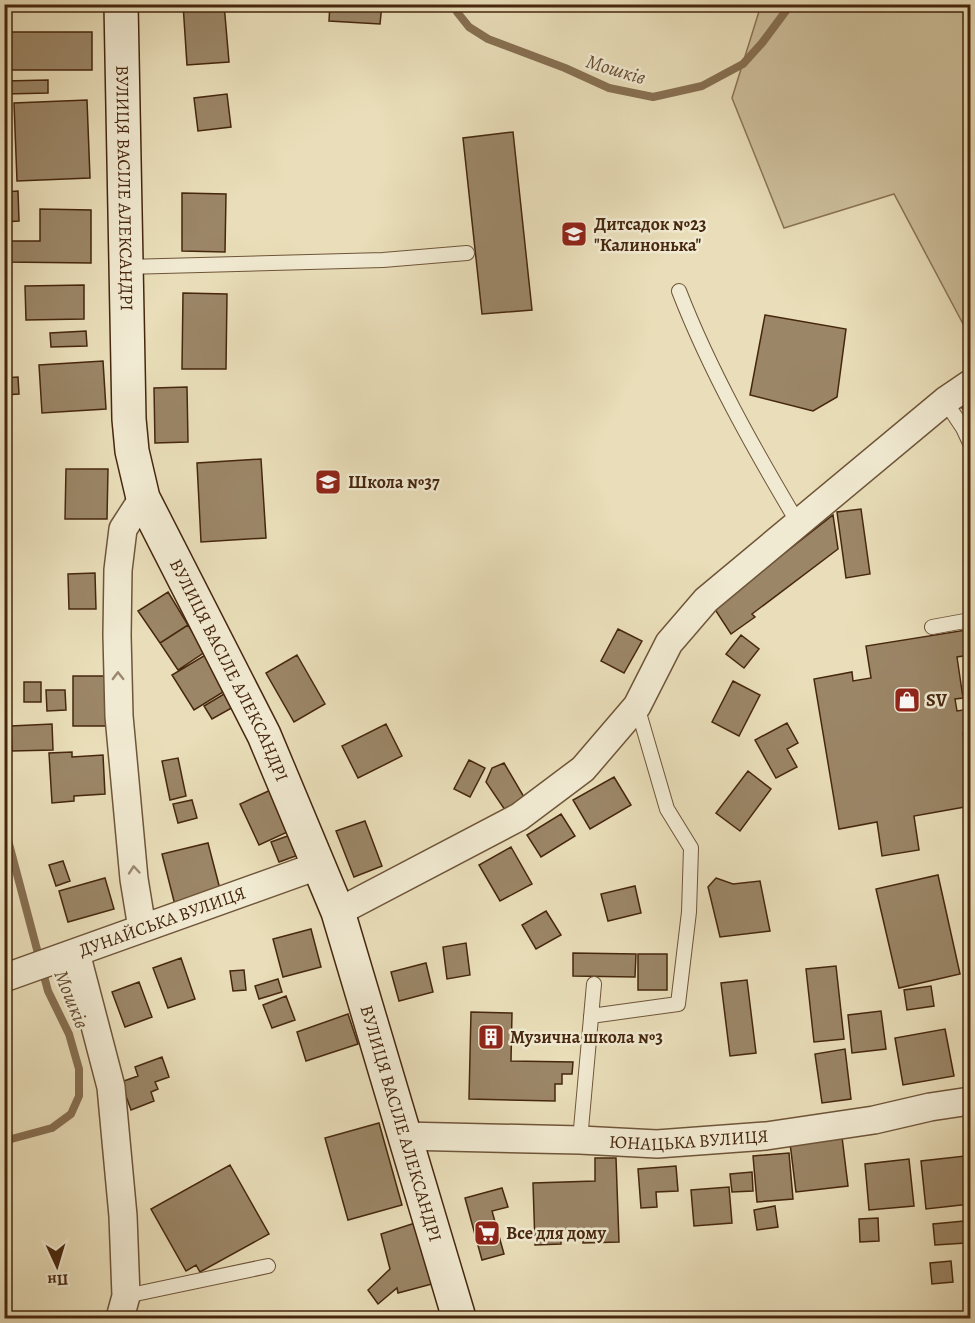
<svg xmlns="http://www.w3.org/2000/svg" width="975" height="1323" font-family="Alegreya,serif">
<rect width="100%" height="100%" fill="#e9deb9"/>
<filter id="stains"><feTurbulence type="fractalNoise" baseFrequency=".00333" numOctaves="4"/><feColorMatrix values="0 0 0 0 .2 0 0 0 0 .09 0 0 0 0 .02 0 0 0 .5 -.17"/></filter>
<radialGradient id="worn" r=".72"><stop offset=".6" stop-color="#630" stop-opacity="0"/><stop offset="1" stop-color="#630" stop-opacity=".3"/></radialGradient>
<path fill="#cdbf9c" stroke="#8a7355" stroke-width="1.5" d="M761,5H970V337L894,194L784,228L732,98Z"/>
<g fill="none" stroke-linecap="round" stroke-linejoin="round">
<path stroke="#877052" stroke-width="8" d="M455,4L457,12L469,27L488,39L565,68L609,88L653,97L702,86L743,64L762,43L791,4
M4,825L48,991L69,1034L79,1069V1096L71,1114L52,1128L4,1141"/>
</g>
<path fill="#9b8667" stroke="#46270e" stroke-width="1.5" d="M183,4H224L229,62L187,65Z
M330,4H382L380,24L329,21Z
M11,32H92V70H10Z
M48,80V93L6,94L5,81Z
M227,94L231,127L198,131L194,98Z
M87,100L90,178L17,181L14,103Z
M513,132L532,310L482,314L463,138Z
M4,153L7,189H4Z
M18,191L19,221L4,222V192Z
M182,193L226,194L225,252L182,251Z
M40,209L91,210V263L4,262V241H40Z
M84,285V319L26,320L25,286Z
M183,293L227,294L226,369H182Z
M765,315L846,329L837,397L813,411L750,395Z
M86,331L87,346L51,347L50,333Z
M103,361L106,409L42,413L39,365Z
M18,377L19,394L4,395V378Z
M187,387L188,442L155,443L154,388Z
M970,401V420L962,408Z
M261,459L266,538L201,542L197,463Z
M66,469H108L107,519H65Z
M861,509L870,574L846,578L837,512Z
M833,515L838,549L752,614L755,617L731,634L714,608Z
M95,573L96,609H69L68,574Z
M168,592L188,625L160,643L138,611Z
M188,625L205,652L178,670L160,643Z
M618,629L642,641L624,673L601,661Z
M966,630L970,655L957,657L963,698L955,699L957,711L970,709V732L963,733L970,778V806L914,816L919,850L882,856L877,822L839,829L814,679L852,672L853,681L871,678L866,646Z
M741,635L759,649L744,668L726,654Z
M207,654L228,689L194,710L172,675Z
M297,655L325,704L294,722L266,673Z
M73,676H109V726H73Z
M733,681L760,695L739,736L712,722Z
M24,682H41V702H24Z
M46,690H65L66,710L47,711Z
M229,691L237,705L212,719L204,706Z
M787,723L798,743L787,749L797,767L776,778L755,740Z
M52,724L53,750L12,751L11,726Z
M386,724L402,756L358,778L342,746Z
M72,752V757L103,755L105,794L74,796V801L52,803L49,753Z
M178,758L186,796L170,800L162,761Z
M469,760L485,768L470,797L454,789Z
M504,763L524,797L505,810L486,782L492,768Z
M748,771L771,789L740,831L716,813Z
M614,777L631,805L590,829L573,800Z
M275,788L294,829L259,845L240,804Z
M192,800L197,818L178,823L173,804Z
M561,814L575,836L541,857L527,835Z
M365,821L382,866L354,877L336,831Z
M293,834L301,854L279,862L271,842Z
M208,843L221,893L175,905L162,854Z
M511,847L532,884L500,901L479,865Z
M63,861L70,881L56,886L49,865Z
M938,875L960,974L899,988L876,889Z
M105,878L114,909L68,922L59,891Z
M716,878L733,884L760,881L770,931L720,937L708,887Z
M635,886L641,913L608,921L601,894Z
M546,911L561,935L536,949L522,925Z
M311,929L321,967L283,977L273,939Z
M466,943L470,975L447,979L443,947Z
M573,953L636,954L635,977L573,976Z
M638,954H667V990H638Z
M181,958L195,999L168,1008L153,968Z
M426,963L433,992L399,1001L391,972Z
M836,966L844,1039L814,1042L806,969Z
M244,970L246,990L233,991L230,971Z
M278,979L282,992L259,999L255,986Z
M747,980L756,1053L730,1056L721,983Z
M139,982L152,1017L125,1027L112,992Z
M931,986L934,1006L907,1010L904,990Z
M286,996L295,1020L272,1028L263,1005Z
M881,1011L886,1049L852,1053L848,1015Z
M471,1012L512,1013L511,1061L573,1062L572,1074H562V1084H555V1101L469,1099Z
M348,1014L358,1044L306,1061L297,1032Z
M945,1029L954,1076L903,1085L895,1038Z
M845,1049L851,1099L822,1103L815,1054Z
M162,1057L169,1077L155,1082L158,1089L151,1092L154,1101L131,1110L121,1082L138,1076L135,1067Z
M970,1121V1146L968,1122Z
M379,1123L402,1205L348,1220L325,1138Z
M842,1137L848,1186L796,1192L790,1143Z
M789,1153L793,1199L757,1202L753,1156Z
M965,1156L970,1204L926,1209L921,1161Z
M595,1158H616L619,1242L583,1243V1229L561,1230V1244L535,1245L533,1183L595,1181Z
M909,1159L914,1206L869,1210L865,1164Z
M230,1165L269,1234L200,1272L196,1265L186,1271L151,1209Z
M676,1166L678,1191L656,1192L657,1207L641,1208L638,1169Z
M752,1172L753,1191L732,1192L730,1174Z
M729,1187L732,1223L694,1226L691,1190Z
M502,1188L508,1207L492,1211L504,1254L482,1260L465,1198Z
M775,1206L778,1227L757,1230L754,1210Z
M878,1218L879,1241L860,1242L859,1219Z
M964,1221L966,1243L935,1245L933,1224Z
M415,1223L432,1284L398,1293L397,1288L378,1304L368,1290L390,1269L381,1234Z
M951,1261L953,1282L932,1284L930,1263Z"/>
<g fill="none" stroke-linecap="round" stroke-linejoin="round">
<defs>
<path id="service" d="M126,267L383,260L467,253
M679,291C710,371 754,449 798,523
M945,401L963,428L970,443
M932,627L970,620
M591,1016L678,1004L689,912L691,848L667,809L637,706
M580,1140L594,984
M126,1296L268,1266"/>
<g id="minor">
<path d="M338,912L519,817L583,769L637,706L669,643L706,600L945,401L970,384"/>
<path d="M142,928L134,879L119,716L117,635L118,570L123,529L143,498"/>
<path d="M76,953L111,1087L123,1216L126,1296L120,1318"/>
<path id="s1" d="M4,978L320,865"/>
<path id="s2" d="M403,1136L580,1140L657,1144L766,1136L874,1120L930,1107L970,1101"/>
</g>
<g id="secondary">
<path id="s3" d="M121,4L129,419L132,451L143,498L264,735L338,912L459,1318"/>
</g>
</defs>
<use href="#service" stroke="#6f5539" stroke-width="16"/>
<use href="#minor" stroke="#6f5539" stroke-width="30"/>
<use href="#secondary" stroke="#46270e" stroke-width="36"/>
<use href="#service" stroke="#f1ead2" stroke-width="14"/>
<use href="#minor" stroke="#f1ead2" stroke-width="27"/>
<use href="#secondary" stroke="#f1ead2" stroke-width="33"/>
</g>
<defs><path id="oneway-chevron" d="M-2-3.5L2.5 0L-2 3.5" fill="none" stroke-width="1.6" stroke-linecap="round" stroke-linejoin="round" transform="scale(1.5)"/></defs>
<g stroke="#9c8870">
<use href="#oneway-chevron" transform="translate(118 676) rotate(-91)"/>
<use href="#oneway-chevron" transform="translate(134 870) rotate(-95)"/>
</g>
<defs>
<symbol id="school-square" viewBox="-11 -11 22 22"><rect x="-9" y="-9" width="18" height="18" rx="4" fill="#8f2418" stroke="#f1ead2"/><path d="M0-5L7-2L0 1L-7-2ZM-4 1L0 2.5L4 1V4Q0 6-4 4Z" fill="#fff"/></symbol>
<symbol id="shop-square" viewBox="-11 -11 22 22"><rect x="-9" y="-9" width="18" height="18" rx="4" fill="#8f2418" stroke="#f1ead2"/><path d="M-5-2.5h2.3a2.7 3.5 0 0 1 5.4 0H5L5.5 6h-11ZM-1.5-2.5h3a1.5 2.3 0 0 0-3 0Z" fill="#fff"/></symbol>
<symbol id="building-square" viewBox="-11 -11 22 22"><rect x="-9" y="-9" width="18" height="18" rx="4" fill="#8f2418" stroke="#f1ead2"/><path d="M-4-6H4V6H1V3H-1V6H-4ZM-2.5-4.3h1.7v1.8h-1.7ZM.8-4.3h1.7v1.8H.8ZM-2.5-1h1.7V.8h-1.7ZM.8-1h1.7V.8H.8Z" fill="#fff"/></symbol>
<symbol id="supermarket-square" viewBox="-11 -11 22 22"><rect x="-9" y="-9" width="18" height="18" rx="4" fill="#8f2418" stroke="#f1ead2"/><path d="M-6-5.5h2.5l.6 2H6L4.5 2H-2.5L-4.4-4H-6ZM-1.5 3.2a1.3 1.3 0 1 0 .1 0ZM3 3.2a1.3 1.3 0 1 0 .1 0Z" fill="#fff"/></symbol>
</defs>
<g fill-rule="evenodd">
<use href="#school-square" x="559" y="219" width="30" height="30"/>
<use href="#school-square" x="313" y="467" width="30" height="30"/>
<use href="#shop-square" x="892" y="685" width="30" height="30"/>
<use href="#building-square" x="476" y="1022" width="30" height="30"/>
<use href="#supermarket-square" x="472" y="1218" width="30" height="30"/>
</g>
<g text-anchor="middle" stroke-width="5" stroke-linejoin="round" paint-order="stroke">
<g font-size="18" fill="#46270e" stroke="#f1ead2">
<text dy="6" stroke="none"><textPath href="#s3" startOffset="184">ВУЛИЦЯ ВАСІЛЕ АЛЕКСАНДРІ</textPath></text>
<text dy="6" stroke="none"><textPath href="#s3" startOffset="688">ВУЛИЦЯ ВАСІЛЕ АЛЕКСАНДРІ</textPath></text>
<text dy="6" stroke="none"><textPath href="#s1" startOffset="168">ДУНАЙСЬКА ВУЛИЦЯ</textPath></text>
<text dy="6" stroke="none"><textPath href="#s3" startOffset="1174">ВУЛИЦЯ ВАСІЛЕ АЛЕКСАНДРІ</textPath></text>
<text dy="6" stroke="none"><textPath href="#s2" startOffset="286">ЮНАЦЬКА ВУЛИЦЯ</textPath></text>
</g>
<g font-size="18" font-weight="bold" fill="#46270e" stroke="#f1ead2" text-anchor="start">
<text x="594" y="230">Дитсадок №23<tspan x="594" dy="21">"Калинонька"</tspan></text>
<text x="348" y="488">Школа №37</text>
<text x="926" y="706">SV</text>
<text x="510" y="1043">Музична школа №3</text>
<text x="506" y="1239">Все для дому</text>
</g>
<g font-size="20" font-style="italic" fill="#664b30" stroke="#f1ead2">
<text transform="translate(616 69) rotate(17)" y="7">Мошків</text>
<text transform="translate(72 999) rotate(68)" y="7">Мошків</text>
</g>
</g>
<rect width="975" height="1323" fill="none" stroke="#e9deb9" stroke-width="24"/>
<rect x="6" y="6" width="963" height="1311" fill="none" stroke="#46270e" stroke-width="3"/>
<rect x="12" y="12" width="951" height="1299" fill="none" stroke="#46270e" stroke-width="1.5"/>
<g transform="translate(57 1266) rotate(176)" stroke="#f1ead2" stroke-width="4.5" paint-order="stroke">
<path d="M0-4.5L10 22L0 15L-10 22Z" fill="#46270e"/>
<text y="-9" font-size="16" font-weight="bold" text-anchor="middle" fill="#46270e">Пн</text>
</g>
<rect width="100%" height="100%" filter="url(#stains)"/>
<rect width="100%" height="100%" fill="url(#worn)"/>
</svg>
